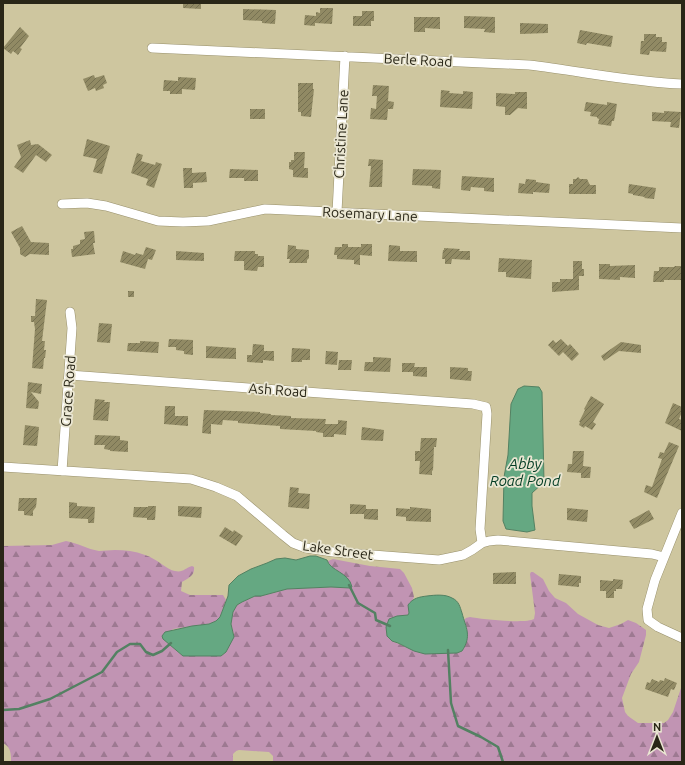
<svg xmlns="http://www.w3.org/2000/svg" width="685" height="765" font-family="Ubuntu,sans-serif">
<defs>
<pattern id="forest-firs" width="22" height="20" patternUnits="userSpaceOnUse"><rect width="22" height="20" fill="#c194b3"/><path d="M5 1l3.5 6h-7zM16 11l3.5 6h-7z" fill="#9d7991"/></pattern>
<pattern id="building-hatch" width="6" height="6" patternUnits="userSpaceOnUse"><rect width="6" height="6" fill="#918a64"/><path d="M-1 1l2-2M0 6l6-6M5 7l2-2" fill="none" stroke="#767151"/></pattern>
</defs>
<rect width="100%" height="100%" fill="#cec69f"/>
<path fill="url(#forest-firs)" d="M66,541C78,543 87,549 99,551C104,551 109,550 115,550C125,550 135,551 145,555C156,558 167,570 175,571C183,573 185,568 192,566L194,567C195,576 188,578 182,582L181,591L190,595H223L226,600L220,617L216,621L209,624L173,629L163,639L183,656H221L226,652L234,635L231,624L233,612L237,605L242,602L255,596H261L287,589L331,587L350,588L352,587L329,565L328,561L333,559L370,566L400,569L404,573L412,588L414,597C411,605 408,603 409,613L408,615L392,618C383,625 389,633 392,641L420,653L460,652L462,651L467,629L464,620L466,618L470,617C481,619 525,624 534,619L535,613L530,574L531,572H533L543,579L549,591L555,598L566,603L578,614L598,625L609,628L621,624L628,620L636,623L646,630V635L639,662L631,674L622,698L625,712L628,716L638,723H664L668,720L673,712L682,685V762H273V756L269,752L239,750L236,751L233,754V762H11C11,754 11,747 3,743V546L52,545Z"/>
<path fill="#65a882" stroke="#538162" d="M524,386L539,387L542,392L544,482L532,493V506L535,530L527,532L506,529L503,521L504,477L508,455L511,404L518,389Z
M310,556H316L327,560C330,571 349,572 352,587L350,588L331,587L287,589L261,596H255L242,602L237,605L233,612L231,624L234,637L226,652L221,656H183L163,639L162,636L165,632L192,626L209,624L216,621L220,617L228,596L229,585L238,576L251,569L267,563L276,559L285,558L296,560Z
M427,596C435,595 445,594 452,598C459,601 460,607 462,613C466,628 472,636 462,651L457,653L425,654L414,651L398,643L392,641L387,636L386,627L389,619L397,616L408,615L409,613L408,605C413,598 419,597 427,596Z"/>
<g fill="none" stroke-linecap="round" stroke-linejoin="round">
<path stroke="#538162" stroke-width="2.5" d="M349,585L358,603L375,613L376,620L390,626
M448,650L451,703L458,726L481,737L498,747L503,762
M3,710L19,709L50,699L102,672L117,652L130,644H140L146,652L153,655L162,651L171,643"/>
</g>
<path fill="url(#building-hatch)" d="M183,3H201V9L183,8Z
M320,8H333L332,24L315,23V26L304,25L305,15L316,16V12L320,13Z
M243,9L276,10L275,24L262,23V21L243,20Z
M362,11H374V21H371V26H353V16H362Z
M464,16L495,17V33L484,32L485,29L464,28Z
M414,17H440V29L425,28V32H414Z
M520,23L548,24V33L520,34Z
M20,27L29,36L20,48L22,49L18,55L13,51L11,54L3,48Z
M580,30L613,36L611,47L587,43L586,45L577,43Z
M644,34H656V37H662V42H667L666,52L650,51L649,55L640,54L641,41H644Z
M94,75L95,78L104,75L107,83L103,85L104,88L96,91L95,88L88,91L83,79Z
M178,77L196,78L195,90L182,89V94H170V91H163L164,80L178,81Z
M298,83H313V89H314L311,117L301,116V112H298Z
M373,85L389,86L388,101L394,102L393,109H388L387,120L370,119L371,108L376,109L377,96H372Z
M441,90L450,91L449,93L463,94V91L473,92L472,109L440,107Z
M515,92H527V109L518,108L510,115H505V107L496,106V93L515,94Z
M586,102L607,105V102L617,104L614,121H612L611,126L598,124L599,119L597,118V117L590,116L591,112L584,111Z
M250,109H265V119H250Z
M664,111L681,112L679,128L670,127L671,122L652,121V112L664,113Z
M87,139L110,146L102,174L93,172L97,159L83,156Z
M30,140L31,145L38,144L52,155L46,162L36,155L23,173L14,167L21,157L17,145Z
M294,152H305L304,168H308V178L293,177V170L289,169V162H291V160H294Z
M137,153L143,155L141,161L155,165L156,162L162,164L154,188L146,185L148,179L131,173Z
M369,159L383,160L382,187H369L371,166H368Z
M183,168H192V173L206,172L207,182L193,183V188H184Z
M230,169L258,170V181H244V178H229Z
M413,169L441,170L440,189L432,188V186L412,185Z
M462,176L494,178V192L484,191V188L471,187L470,191L461,190Z
M578,177L580,179H587L590,185H596V194H569V184H573V179H576Z
M526,179L536,180V182L550,184L549,193L533,192V194L518,193L519,183L525,184Z
M629,184L656,188L654,199L644,198L645,197L633,195V194L628,193Z
M22,226L31,242L49,243V255L30,254L25,257L20,254V248L11,232Z
M94,231L95,243H93L95,254L72,257L71,249H73V246L80,244V240L85,239L84,232Z
M342,244H348V247H361V244H372V256L360,255V265L354,264V260L337,259V255H334L335,247H342Z
M288,245L296,246V249L309,250V258L307,260V263H289L290,259H287Z
M389,245L400,246V251H417V262L388,261Z
M146,247L156,250L152,260L148,259L145,269L120,262L123,251L135,255L136,253L143,255Z
M444,248L460,249L459,251H470V260L452,259L451,264H445V259H442L443,250H444Z
M176,251L204,253V261L176,260Z
M235,251H255V254H258V256H264V267H258L257,271L244,270V261H234Z
M499,258L532,260L531,279L506,277V272H498Z
M573,261H582V269H584V276H579V290L552,292V282H560V279H573Z
M599,264H610V266L635,265V278L620,277V280L599,279Z
M675,266H682V280H664V282H653L654,271H659V267H674Z
M128,291H134V297H128Z
M36,299L47,300L42,341H45L44,350H46L45,358H44L43,369L32,368L35,329L34,322H31V316H35Z
M99,323L112,324L110,343L97,342Z
M169,339L193,340V355L184,354V351L176,350V347H168Z
M561,339L568,346L570,344L579,354L572,361L563,352L559,356L548,345L553,340L556,343Z
M140,341L159,342L158,353L127,351L128,343H140Z
M621,342L641,345V353L619,351L604,361L601,356Z
M253,344L264,345V351H274V361L263,360V363L247,362V355H252Z
M206,346L236,348V359L206,358Z
M292,348L310,349V360H302V362H291Z
M326,351L338,352L337,365L325,364Z
M373,357L391,358L390,372L364,371L365,362H373Z
M339,360H352L351,370H338Z
M402,363H415L414,367H427V377L413,376V372H402Z
M450,367L468,368V371H472L471,381L450,379Z
M28,382L42,384L41,394L31,392L39,402L38,409L26,408Z
M591,396L604,404L593,422L596,424L592,430L585,426L584,428L579,425L580,422H579L585,410L584,409Z
M95,399L105,400L104,402H110L108,421L93,420Z
M673,403L682,407V412L679,419L682,420V431L665,423Z
M165,406H175V416H188V426L164,424Z
M204,410L260,412V413L271,414V415L291,416V418L326,419L325,424H338V420L347,421L346,435L334,434V437H323V433L316,432V431L280,429V426L238,423V421L223,420L222,425L211,424V434L202,433Z
M25,425L39,427L37,446L23,445Z
M362,427L384,430L383,441L361,440Z
M95,435L120,436V440L128,441V452L110,451V450L104,449L105,445H94Z
M421,438H437L436,447H434L433,471L432,470V475L419,474L420,461H415V451H420Z
M669,442L679,446L657,498L644,492L646,485L652,487L662,459L658,458L660,452L664,453Z
M573,451H584L583,466L591,467L590,478H581V473L567,472L568,464H572Z
M290,487L299,488L298,493L310,494L309,509L288,507Z
M19,498H37L36,507L33,511V516L24,515V511H18Z
M69,502L77,503V506L95,507L94,523H88V519L69,518Z
M350,504L366,505V509H378V520L364,519V514H350Z
M148,506H156L155,520H147V518L133,517L134,507H148Z
M178,506L202,507L201,518L178,516Z
M410,507L431,509V522L406,521V517L396,516V508L410,509Z
M567,508L588,510L587,522L567,520Z
M649,510L654,519L634,529L629,521Z
M225,527L233,532L234,530L243,536L236,546L219,536Z
M516,572V584H493V573Z
M559,574L581,576V583H579V587L558,585Z
M613,579L623,580L622,589H616V591H614V598H606V591H600V580L613,581Z
M665,678L677,683L674,690L671,689L668,697L645,689L647,682L650,683L652,679L659,682L660,680L664,681Z"/>
<g fill="none" stroke-linecap="round" stroke-linejoin="round">
<defs>
<path id="street" d="M152,48L529,65C580,71 631,82 682,84
M62,204L87,203L106,206L158,221L183,222L208,221L265,209L682,228
M337,212L345,56
M69,375L473,404L486,407L487,414L480,529L482,543
M3,467L191,479L216,487L237,496L283,535L293,543L306,548L333,552L439,560L463,555L472,550L482,543L489,541L498,540L652,554L664,557
M62,471L72,328L70,312
M682,513L655,580L647,609L648,620L658,627L682,638"/>
</defs>
<use href="#street" stroke="#98906b" stroke-width="10"/>
<use href="#street" stroke="#fff" stroke-width="9"/>
</g>
<g text-anchor="middle" stroke-width="3.5" stroke-linejoin="round" paint-order="stroke">
<g font-size="14" fill="#292617" stroke="#eae6d2">
<text transform="translate(418 60) rotate(3)" y="5">Berle Road</text>
<text transform="translate(341 134) rotate(-87)" y="5">Christine Lane</text>
<text transform="translate(370 214) rotate(3)" y="5">Rosemary Lane</text>
<text transform="translate(278 390) rotate(4)" y="5">Ash Road</text>
<text transform="translate(68 391) rotate(-86)" y="5">Grace Road</text>
<text transform="translate(338 550) rotate(8)" y="5">Lake Street</text>
</g>
<g font-size="15" font-style="italic" fill="#033d24" stroke="#eae6d2">
<text x="525" y="469">Abby<tspan x="525" dy="17">Road Pond</tspan></text>
</g>
</g>
<rect width="685" height="765" fill="none" stroke="#292617" stroke-width="8"/>
<g transform="translate(657 737)" stroke="#eae6d2" stroke-width="3" paint-order="stroke">
<path d="M0-3L7 15L0 10L-7 15Z" fill="#292617"/>
<text y="-6" font-size="11" font-weight="bold" text-anchor="middle" fill="#292617">N</text>
</g>
</svg>
